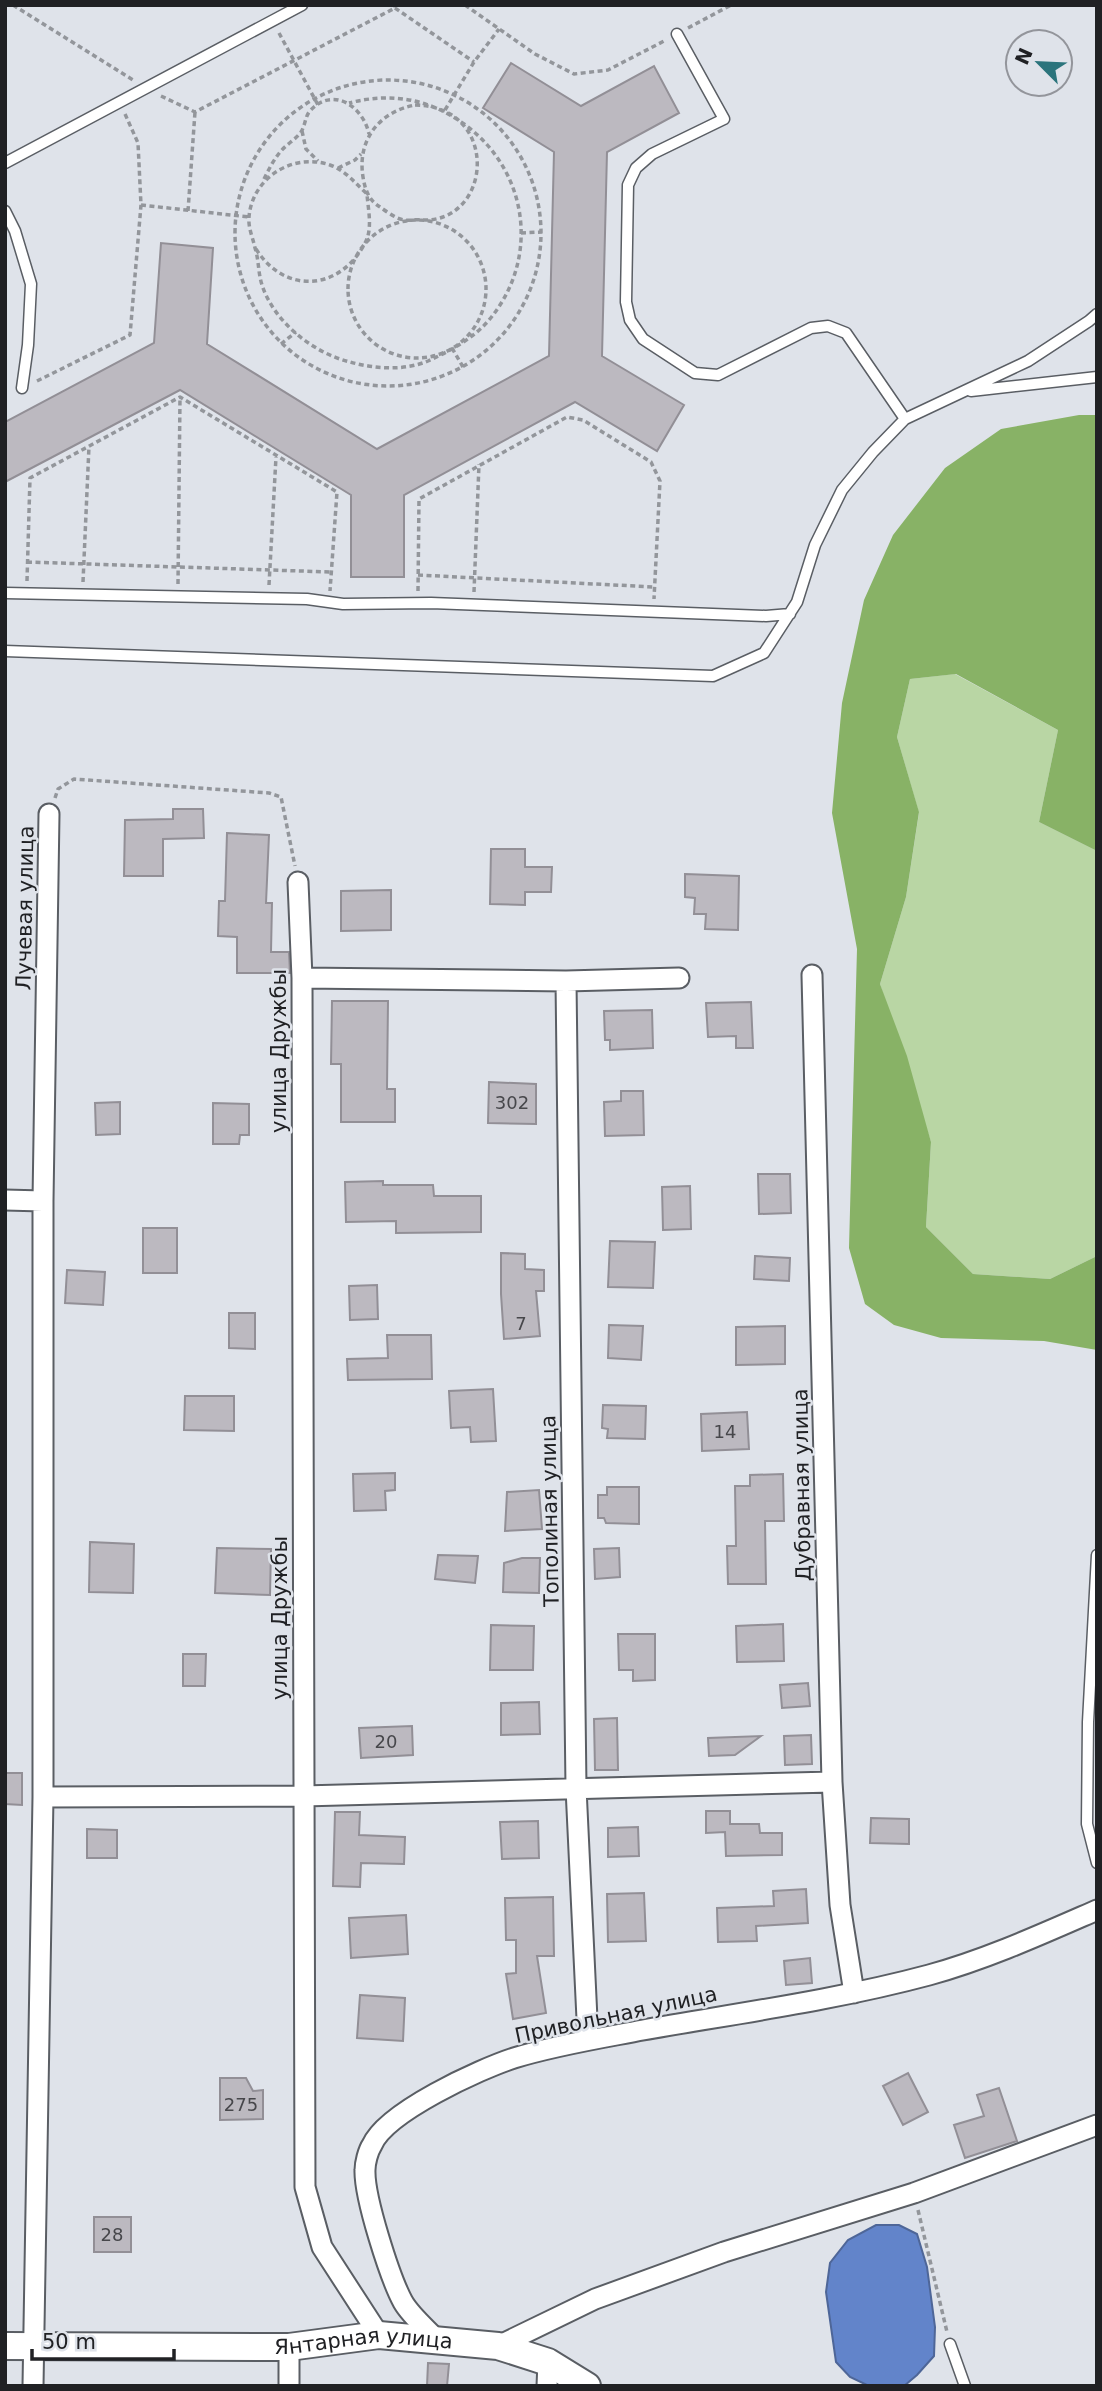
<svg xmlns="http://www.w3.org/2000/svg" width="1102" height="2391" font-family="'DejaVu Sans',sans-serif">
<rect width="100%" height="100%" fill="#dfe3ea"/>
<path fill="#b9d6a4" d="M955,674L1058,730L1039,822L1097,851V1256L1050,1279L973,1274L926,1227L931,1142L880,984L906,897L919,813L897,737L910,679Z"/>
<path fill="#88b266" d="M1079,415H1097V851L1039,822L1058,730L956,674L910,679L897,737L919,812L906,897L880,984L907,1056L931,1142L926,1227L973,1274L1050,1279L1097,1256V1350L1044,1341L941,1338L894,1325L865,1304L849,1248L857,949L832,813L842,703L864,600L893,535L945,468L1001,429Z"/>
<path fill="#6284ca" stroke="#4e6698" stroke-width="2" d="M876,2225H899L917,2234L927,2267L935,2327L934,2356L917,2375L904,2386H869L850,2377L836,2362L826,2292L830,2263L848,2240Z"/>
<path fill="#bcb9c0" stroke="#928f96" stroke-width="2" d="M511,63L581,106L654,66L679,113L607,152L602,356L684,405L657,451L575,402L404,495V577H351V495L180,390L5,482V422L154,343L161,243L213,248L207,344L377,449L549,356L554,152L483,108Z
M173,809H203L204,838L163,839V876H124L125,820L173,819Z
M227,833L269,835L266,903H272L271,952H289L290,973H237V937L218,936L219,901H225Z
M491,849H525V867H552L551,892H525V905L490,904Z
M685,874L739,876L738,930L705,929L706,914H694L695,898L685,897Z
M391,890V930L341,931V891Z
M332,1001H388L387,1089H395V1122H341V1064H331Z
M751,1002L753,1048H736V1036L708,1037L706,1003Z
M652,1010L653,1048L610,1050V1040H605L604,1011Z
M489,1082L536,1084V1124L488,1123Z
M621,1091H643L644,1135L605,1136L604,1102L621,1101Z
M120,1102V1134L96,1135L95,1103Z
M213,1103L249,1104V1135H240L239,1144H213Z
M758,1174H790L791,1213L759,1214Z
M383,1181V1185H433L434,1196H481V1232L396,1233V1221L346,1222L345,1182Z
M690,1186L691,1229L663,1230L662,1187Z
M143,1228H177V1273H143Z
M610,1241L655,1242L653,1288L608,1287Z
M501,1253L525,1254V1269L544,1270V1291H536L540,1336L504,1339L501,1294Z
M755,1256L790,1258L789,1281L754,1279Z
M67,1270L105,1272L103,1305L65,1303Z
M377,1285L378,1319L350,1320L349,1286Z
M229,1313H255V1349L229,1348Z
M609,1325L643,1326L641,1360L608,1358Z
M785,1326V1364L736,1365V1327Z
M387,1335H431L432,1379L348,1380L347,1359L388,1358Z
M493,1389L496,1441L471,1442L470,1427L451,1428L449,1391Z
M185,1396H234V1431L184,1430Z
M603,1405L646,1406L645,1439L607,1438L608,1429L602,1428Z
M747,1412L749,1449L702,1451L701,1414Z
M395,1473V1490L385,1491L386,1510L354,1511L353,1474Z
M783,1474L784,1521H765L766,1584H728L727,1546H736L735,1486H750V1475Z
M607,1487H639V1524L606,1523L604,1518H598V1495H607Z
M539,1490L542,1529L505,1531L507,1492Z
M90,1542L134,1544L133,1593L89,1592Z
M217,1548L271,1549L270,1595L215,1593Z
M619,1548L620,1577L595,1579L594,1549Z
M438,1555L478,1556L475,1583L435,1579Z
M522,1558H540L539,1593L503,1592L504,1563Z
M783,1624L784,1661L737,1662L736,1626Z
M491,1625L534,1626L533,1670H490Z
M618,1634H655V1680L633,1681V1670H619Z
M183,1654H206L205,1686H183Z
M808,1683L810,1706L782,1708L780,1685Z
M539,1702L540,1734L501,1735V1703Z
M617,1718L618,1770H595L594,1719Z
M412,1726L413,1755L361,1758L359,1728Z
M811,1735L812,1764L785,1765L784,1736Z
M761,1736L735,1755L709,1756L708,1738Z
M5,1773H22V1805L5,1804Z
M706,1811H730V1824H759L760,1833H782V1855L726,1856L725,1832L706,1833Z
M335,1812H360L359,1835L405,1837L404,1864L361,1863L360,1887L333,1886Z
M871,1818L909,1819V1844L870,1843Z
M538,1821L539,1858L502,1859L500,1822Z
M638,1827L639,1856L608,1857V1828Z
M87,1829L117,1830V1858H87Z
M806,1889L808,1923L756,1926L757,1941L718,1942L717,1908L774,1906L773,1891Z
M644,1893L646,1941L608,1942L607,1894Z
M553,1897L554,1956H537L546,2013L513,2019L506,1974L516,1973V1940H506L505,1898Z
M406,1915L408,1954L351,1958L349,1918Z
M810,1958L812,1983L786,1985L784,1961Z
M360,1995L405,1998L403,2041L357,2038Z
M908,2073L928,2112L903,2125L883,2086Z
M220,2078H246L253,2091L263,2090V2119L220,2120Z
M999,2088L1017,2141L965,2158L954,2125L984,2116L977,2095Z
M94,2217H131V2252H94Z
M428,2363L449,2364L447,2386H427Z"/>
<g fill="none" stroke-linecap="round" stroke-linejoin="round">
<defs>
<path id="lane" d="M677,34L724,119L652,154L636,168L628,185L626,302L630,320L643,339L695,373L718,375L811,328L828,326L846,333L905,419
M5,163L302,5
M5,211L15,231L31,284L28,345L22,388
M971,391L1097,377
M5,593L307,599L343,604L431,603L766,616L790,614
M5,651L713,676L764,653L797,602L815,545L842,490L873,452L905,419L1028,361L1089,321L1097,314
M1097,1555L1088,1722L1087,1824L1097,1863
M950,2344L965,2386"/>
<path id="street" d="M298,882L302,978L305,2187L322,2247L379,2335
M812,975L832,1782L840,1905L854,1993
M302,978L566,981L679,978
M566,981L576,1788L588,2040
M5,1200L43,1201
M43,1797L303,1796L832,1782
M438,2341C427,2329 411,2316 403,2302C390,2278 364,2197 365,2170C365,2163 368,2151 372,2145C386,2112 480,2069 514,2058C556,2045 601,2038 643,2030C739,2013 836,2000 929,1975C987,1959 1042,1934 1097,1910
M498,2346L595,2299L724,2252L914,2193L1097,2125
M33,2386L43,1797V1201L49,814
M289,2386V2347
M547,2386L548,2362"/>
<g id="secondary">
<path id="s1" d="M5,2346L289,2347L379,2335L498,2346L548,2362L587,2386"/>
</g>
</defs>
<use href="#lane" stroke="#5a5e64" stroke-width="13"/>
<use href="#street" stroke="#5a5e64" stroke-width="23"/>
<use href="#secondary" stroke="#5a5e64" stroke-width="30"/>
<path stroke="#93969b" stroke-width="3.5" stroke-dasharray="5 3.5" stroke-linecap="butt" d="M13,5L133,80
M465,5L535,54L574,74L608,70L666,40
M395,8L474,62
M688,28L731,5
M279,33L318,105
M235 233a153 153 0 1 1 306 0a153 153 0 1 1-306 0Z
M161,96L195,112L395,8V5
M415,105C501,106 493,224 421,220C416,219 410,221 405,220C395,219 385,210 377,205C368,198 365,189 363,177C357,140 379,112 415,105Z
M445,110L474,62L499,29
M302,131L306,149L318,161
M338,168L355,160L361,154
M264,179C269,169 274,159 281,151C287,144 296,139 301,132C305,126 305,118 309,112C332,85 363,106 369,134
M141,205L249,217
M188,211L195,112
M348 289a69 69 0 1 1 138 0a69 69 0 1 1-138 0Z
M521,233L542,232
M256,249C285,295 340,291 365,243C373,229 368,209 367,194C355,183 345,170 330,165C293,152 252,178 249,217C248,228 253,238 255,248C259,260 258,273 262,285C274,322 313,353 350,362C375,369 404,371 428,361C450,351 474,338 489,320C541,258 528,170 464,124C429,99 392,92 349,103
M281,344L296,332
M452,348L463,367
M37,381L130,335L141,205L138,143L125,114
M27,562L331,572
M418,575L654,587
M27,581L30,478L180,397L337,492L330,591
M83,582L89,446
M178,584L180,397
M269,585L276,457
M418,591L419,499L567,417L583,420L651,462L660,481L654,599
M474,592L479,464
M55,798L58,789L74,779L269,793L281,797L295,866
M918,2210L947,2332"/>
<use href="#lane" stroke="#fff" stroke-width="10"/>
<use href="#street" stroke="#fff" stroke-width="19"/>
<use href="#secondary" stroke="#fff" stroke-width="26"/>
</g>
<g text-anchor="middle" stroke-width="5" stroke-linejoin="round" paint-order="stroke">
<g font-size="18" fill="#47474b">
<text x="512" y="1109">302</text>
<text x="521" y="1330">7</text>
<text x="725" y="1438">14</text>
<text x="386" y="1748">20</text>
<text x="241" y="2111">275</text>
<text x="112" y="2241">28</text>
</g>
<g font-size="21" fill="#202124" stroke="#dfe3ea">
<text transform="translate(25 908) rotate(-89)" y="7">Лучевая улица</text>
<text transform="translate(279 1051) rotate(-90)" y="7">улица Дружбы</text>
<text transform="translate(802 1485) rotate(-91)" y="7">Дубравная улица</text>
<text transform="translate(550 1511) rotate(-91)" y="7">Тополиная улица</text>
<text transform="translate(280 1618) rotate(-90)" y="7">улица Дружбы</text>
<text transform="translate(616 2015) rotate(-12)" y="7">Привольная улица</text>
<text dy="7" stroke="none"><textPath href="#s1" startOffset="359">Янтарная улица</textPath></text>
</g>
</g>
<rect width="1102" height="2391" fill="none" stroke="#202124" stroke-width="14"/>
<g transform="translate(1039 63) rotate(294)"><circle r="33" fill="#dfe3ea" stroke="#93959b" stroke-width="2"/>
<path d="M0-5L12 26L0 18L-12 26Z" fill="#2b747c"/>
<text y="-10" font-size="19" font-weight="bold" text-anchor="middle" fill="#202124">N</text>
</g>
<path d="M32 2349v10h142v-10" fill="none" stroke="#202124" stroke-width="3.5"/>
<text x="42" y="2349" font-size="21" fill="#202124" stroke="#dfe3ea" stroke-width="5" paint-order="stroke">50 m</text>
</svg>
